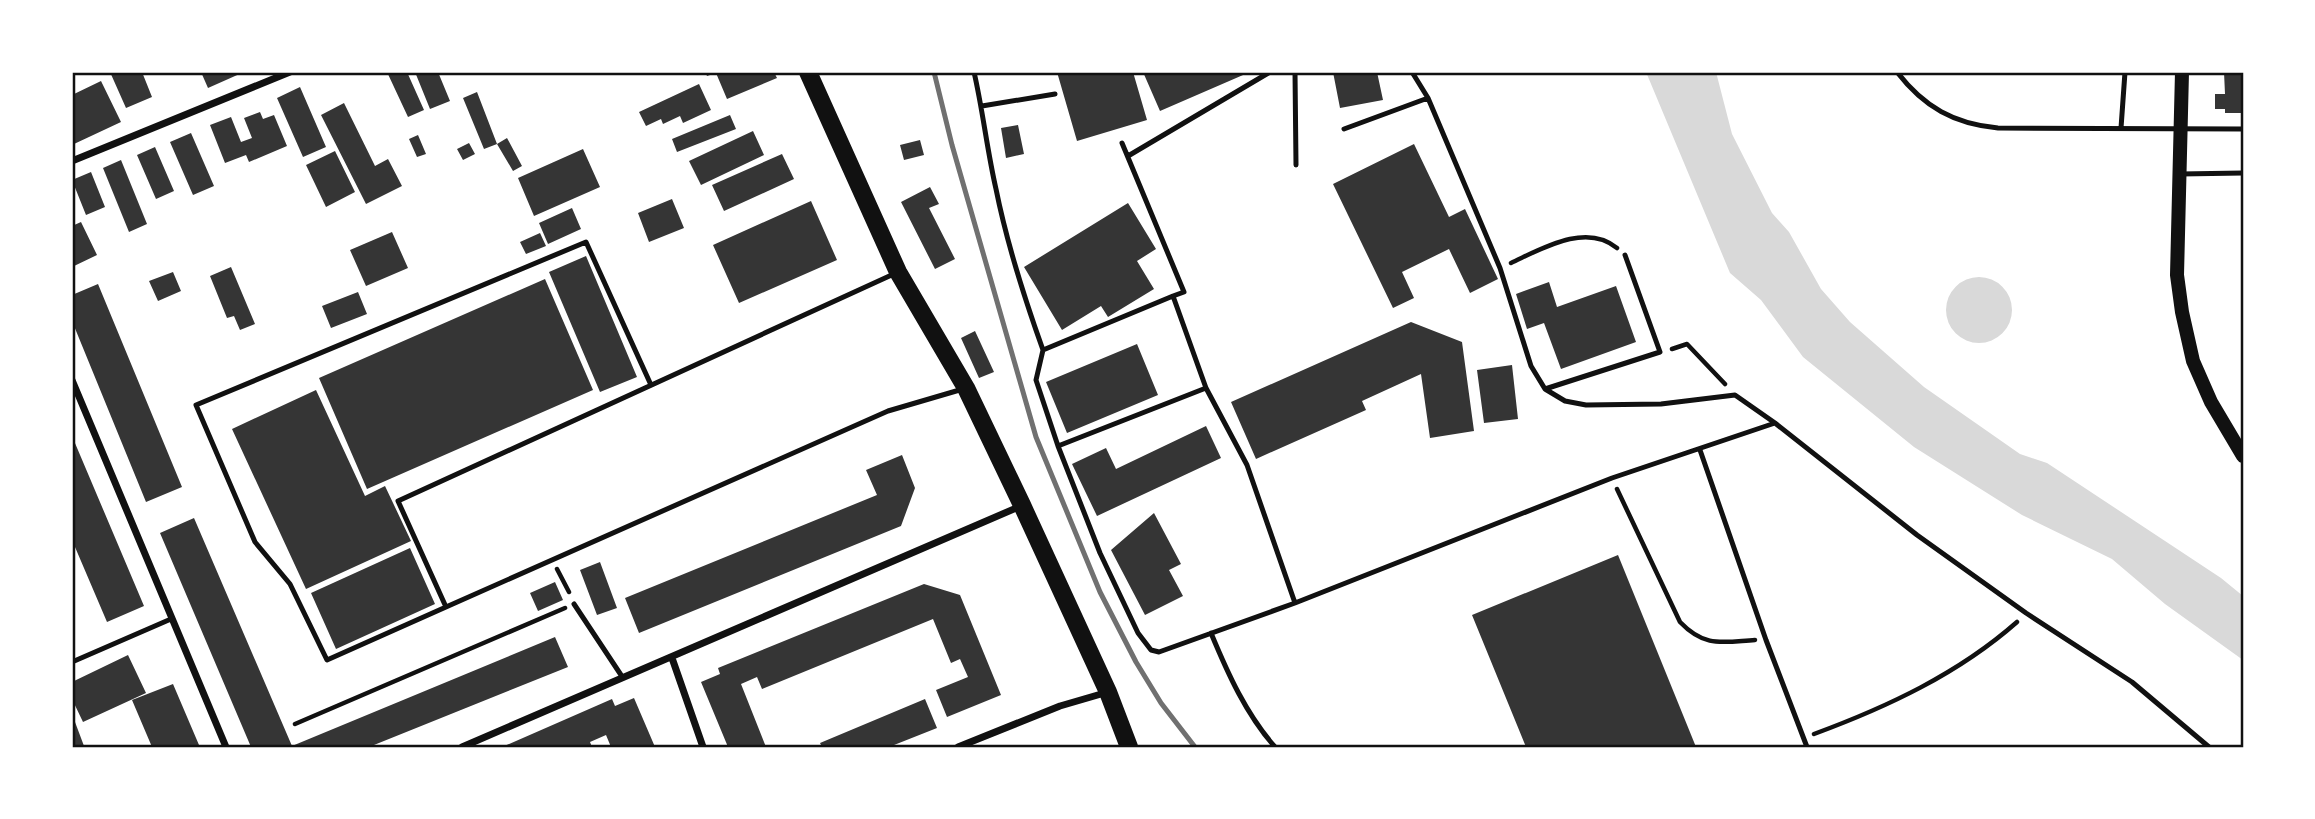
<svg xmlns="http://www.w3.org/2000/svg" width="2315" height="819" font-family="'Nunito Sans',sans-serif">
<rect width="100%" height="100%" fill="#fff"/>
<path fill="#d9d9d9" d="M1646,72H1716L1732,134L1772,213L1789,232L1821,289L1850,322L1924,387L2020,454L2047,463L2221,578L2243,596V660L2165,604L2112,559L2022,515L1914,447L1803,357L1761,300L1730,273Z
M1946 310a33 33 0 1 1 66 0a33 33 0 1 1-66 0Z"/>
<path fill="#353535" d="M110,72H142L152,97L126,108Z
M201,72H244L208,88Z
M387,72H407L424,110L408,117Z
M415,72H438L450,101L430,109Z
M705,72H774L777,78L727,99L716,73L707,76Z
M1057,72H1104L1105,74L1112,72H1133L1147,120L1077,141Z
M1143,72H1250L1160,111Z
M1333,72H1377L1383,100L1340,108Z
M2224,72H2241L2243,110L2241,109V113H2225V109H2215V94H2225Z
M101,81L121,122L74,144L72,138V95Z
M699,84L711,110L683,123L680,116L663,124L661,119L646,126L639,112Z
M300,87L326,147L303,157L277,98Z
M477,92L497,144L484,149L463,98Z
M344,103L375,166L388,159L402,186L366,204L321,115Z
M260,112L263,119L274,115L287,146L249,162L246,155L225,163L210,125L231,117L241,142L252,138L244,118Z
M730,115L736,129L677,152L672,139Z
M1018,125L1024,154L1006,158L1001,128Z
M753,131L764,155L701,185L689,161Z
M191,133L214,186L193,195L170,142Z
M418,135L426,154L417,157L409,139Z
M507,138L522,166L513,171L497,144Z
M920,140L924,155L904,160L900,145Z
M469,143L475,154L463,160L457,149Z
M1414,144L1449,217L1465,209L1498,279L1470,293L1449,249L1402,272L1414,298L1393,308L1333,184Z
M155,147L174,191L156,199L137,155Z
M583,149L600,187L534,216L518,178Z
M335,151L355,192L326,207L306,165Z
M782,154L794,179L724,211L712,185Z
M121,160L147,224L129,232L103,168Z
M91,172L105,207L86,215L72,180Z
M930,187L939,204L929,208L955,259L935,269L901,202Z
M672,199L684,228L649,242L638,213Z
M811,201L837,260L739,303L713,245Z
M1128,203L1156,249L1137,261L1154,289L1108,317L1101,306L1062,330L1024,267Z
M572,208L581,229L548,244L539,223Z
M81,222L97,255L72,267V226Z
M392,232L408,268L366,286L350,250Z
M540,233L546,246L526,254L520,242Z
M586,256L637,377L600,392L549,272Z
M231,267L255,324L240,330L234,316L227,318L210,276Z
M173,272L181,291L158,301L149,281Z
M545,279L593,390L367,489L319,378Z
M1549,282L1557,307L1616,286L1636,342L1561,369L1544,323L1527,329L1516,294Z
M98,284L182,487L146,502L72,321V295Z
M358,292L367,314L331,328L322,306Z
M1411,322L1462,342L1474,431L1430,438L1421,374L1362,401L1366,410L1256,459L1231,402Z
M975,331L994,372L979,378L961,338Z
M1137,344L1158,395L1067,433L1046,382Z
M1512,365L1518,419L1484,423L1477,370Z
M316,390L365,496L385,486L411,541L306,589L232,429Z
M1206,426L1221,458L1097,516L1072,464L1106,448L1116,469Z
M72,436L144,606L107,622L72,540Z
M902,455L915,488L901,526L639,633L625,598L877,495L866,470Z
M1154,513L1181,564L1169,570L1183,596L1145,615L1111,550Z
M194,518L292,746L555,637L568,667L369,747H251L160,533Z
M410,548L435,604L336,649L311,593Z
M1618,555L1696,747H1526L1472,615Z
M600,562L617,608L597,615L580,570Z
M555,582L563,600L538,611L530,593Z
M924,584L960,595L1001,695L947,717L936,690L968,677L960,659L951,663L933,619L762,689L757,677L741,684L766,747H728L701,682L720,674L718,668Z
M128,655L146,693L83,722L72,699V682Z
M173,684L199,745L193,747H152L132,700Z
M634,698L655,747H611L606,735L590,742L592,747H502L612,699L615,706Z
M925,699L937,728L889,747H822L820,743Z
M72,714L84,746L81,747H72Z"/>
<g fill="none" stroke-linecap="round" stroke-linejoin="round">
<path stroke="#111" stroke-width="4.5" d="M1511,263C1541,249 1586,222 1617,248
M1672,349L1687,344L1725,384
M1617,489L1680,622C1705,648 1722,642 1755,640
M557,569L569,592
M295,724L565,608
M1814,734C1887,707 1958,674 2017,622"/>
<path stroke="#111" stroke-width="5" d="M974,72C983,111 987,150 996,189C1007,244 1024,297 1043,350L1173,296L1206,388
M1295,72L1296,165
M1412,72L1428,98
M1897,72C1924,107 1954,124 1998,128L2243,129
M982,106L1055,94
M2121,128L2125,72
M1344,129L1428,98L1500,268L1531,366L1545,389L1565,401L1586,405L1661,404L1735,395L1775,423L1917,535L2026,613L2132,682L2209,747
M1122,143L1184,292L1173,296
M1128,156L1270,72
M2180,174L2243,173
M896,273L398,501L446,607L888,411L963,389
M1043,350L1036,380L1058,446L1100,553L1138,633L1151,650L1159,652L1295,603L1612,478L1775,423
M1545,389L1660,352L1625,255
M1058,446L1206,388L1247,465L1295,603
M1700,450L1766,640L1807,747
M574,604L623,678
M446,607L327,660L290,584L255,542L196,405L586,242L651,385
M1211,633C1228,674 1246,714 1275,747
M72,662L171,619"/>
<path stroke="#111" stroke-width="7" d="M72,161L290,72
M72,380L226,747
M672,658L703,747
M462,747L1021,506
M958,747L1060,706L1108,692"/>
<path stroke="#111" stroke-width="14" d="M2182,72L2177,275L2182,312L2193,361L2211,402L2243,456"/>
<path stroke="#111" stroke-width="18" d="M808,72L898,272L966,388L1022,505L1108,692L1129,747"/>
<path stroke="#707070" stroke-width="5" d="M934,72L952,145L1036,437L1100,592L1136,662L1161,703L1195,747"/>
</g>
<rect width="2315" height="819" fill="none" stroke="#ffffff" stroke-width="147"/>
<rect x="74" y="74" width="2168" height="672" fill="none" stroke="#111" stroke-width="2.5"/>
</svg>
